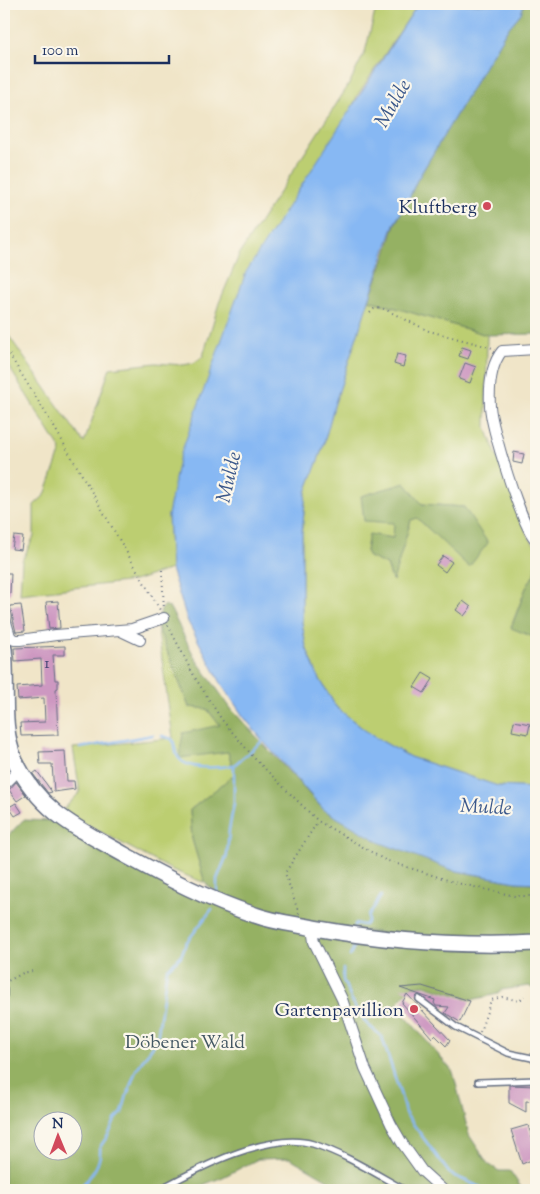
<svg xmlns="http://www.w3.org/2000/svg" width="540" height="1194" font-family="'Sorts Mill Goudy',serif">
<rect width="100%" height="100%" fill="#fbf7ec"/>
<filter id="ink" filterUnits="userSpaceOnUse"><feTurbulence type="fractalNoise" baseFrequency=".02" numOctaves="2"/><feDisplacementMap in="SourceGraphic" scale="10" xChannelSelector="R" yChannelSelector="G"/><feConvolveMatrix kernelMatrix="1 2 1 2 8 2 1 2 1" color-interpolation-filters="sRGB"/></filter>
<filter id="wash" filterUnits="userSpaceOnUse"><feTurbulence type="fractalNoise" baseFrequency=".0096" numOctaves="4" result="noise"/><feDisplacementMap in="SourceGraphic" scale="20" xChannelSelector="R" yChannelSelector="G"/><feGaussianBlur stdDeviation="1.12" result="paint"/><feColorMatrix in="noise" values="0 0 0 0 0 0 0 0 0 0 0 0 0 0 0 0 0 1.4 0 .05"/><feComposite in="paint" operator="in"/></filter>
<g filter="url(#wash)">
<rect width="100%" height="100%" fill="#f0e5c8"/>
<path fill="#bcce71" stroke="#6c7e68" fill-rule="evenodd" d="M377,4H418L357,96L168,515L171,569L134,581L20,594L22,561L34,536V505L45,495L61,450L4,359V329L84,443L110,368L156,363L183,365L194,363L203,356L219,303L240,253L348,86L365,52Z
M369,300L487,335L486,428L527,534L536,547V571L526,588L511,627L536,638V788L498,786L410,757L371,735L336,707L317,674L306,647L302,623V532L306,492L323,447L334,406ZM422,504L464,507L469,566L417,518L411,520L392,580L387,565L369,557L366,551L369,535L394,538V522Z
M157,625L189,707L207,709L220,726L235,775L190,810L192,839L205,883L170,869L62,811L80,792L73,748L173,738Z"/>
<path fill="#95b163" stroke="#587060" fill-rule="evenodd" d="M524,4H536V334L487,335L369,300L386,254L395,224L408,201L416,182L506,31L521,13Z
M405,483L422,504L464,507L488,543L469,567L417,518L411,520L393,581L387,565L369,557L366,551L369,534L393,538L394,523L364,521L361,496Z
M536,571V638L511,628L526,588Z
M165,605L170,608L195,658L232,710L324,810L452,870L516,882L536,883V937L497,938L382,933L283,917L241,903L216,892L205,883L192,839L190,810L235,774L228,752L179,758L183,733L220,725L207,709L189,707L157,625L161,610Z
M23,820L55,821L254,920L536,948V991L529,986L501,990L498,994L471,1000L424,985L411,987L396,1005L453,1072L469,1135L477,1147L488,1164L499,1171H510L523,1190H345L290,1158L258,1159L223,1177L190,1190H4V840ZM42,1122H72V1152H42Z"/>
<path fill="#87b8f3" stroke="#5174a8" d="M418,4H524L521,13L506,31L416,182L408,201L394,224L334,406L323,447L306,492L302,532V623L306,647L317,674L336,707L371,735L410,757L498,786L536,788V883L516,882L452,870L381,843L324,810L263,741L243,716L221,683L188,622L171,569L168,515L179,459L246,272Z"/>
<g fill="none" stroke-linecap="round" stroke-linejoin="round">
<path stroke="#87b8f3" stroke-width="2.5" d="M162,736L172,739C176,745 174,751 178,757C187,771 219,768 234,765
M80,748L153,735
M217,893V879L227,855L229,830L234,803V765L265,739
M355,926V924L365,925L368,921V917L381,896
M350,956L354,947
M343,969V980L354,1006L367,1024L382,1037L401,1096L405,1113L450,1174L487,1190
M77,1190C90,1178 102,1165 100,1147L109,1134L115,1120L122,1113L127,1095L136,1070L157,1040L167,969L181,956L186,943L212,909"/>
</g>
<g id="blocks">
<path fill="#cd98c1" d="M462,347L471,350L468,359L459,356Z
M397,354L406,356L403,367L394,364Z
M465,363L476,367L470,383L459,379Z
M514,452L524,454L522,464L513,462Z
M14,536L23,537L21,550L12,549Z
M443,556L452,562L445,572L436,565Z
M4,573H11L10,594H4Z
M58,601L60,628L49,629L46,602Z
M463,601L471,607L464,616L456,610Z
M21,605L25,631L16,632L10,606Z
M65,646V655H53L55,680H58V688L56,689L58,735L21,736L20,723L45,722L44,698L18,700L17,687L42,685L41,659L15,661L14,648Z
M423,673L433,679L424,693L414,687Z
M514,721L530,724L528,734L512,731Z
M65,751L67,781H74L75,789L54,792L52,764H40L39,752Z
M37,771L52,792L48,793L33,774Z
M16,782L26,795L17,801L9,790Z
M16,803L22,812L15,816L9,807Z
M422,986L470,1001L460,1022L445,1013L449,1007L436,1006L434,1003L435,1000L400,988Z
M407,994L450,1040L446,1046L435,1035L432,1038L402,1003Z
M509,1085L536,1086V1102L526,1101V1112L509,1103Z
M528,1125L536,1151V1158L522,1164L511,1130Z"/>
</g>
</g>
<g filter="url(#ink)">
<use href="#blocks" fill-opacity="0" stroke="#666f83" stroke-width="1"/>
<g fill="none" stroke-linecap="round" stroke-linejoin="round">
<defs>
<path id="lane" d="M4,990V995
M419,999L456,1027L508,1053L532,1058L536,1062
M478,1082L536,1080
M158,1190C197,1169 268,1131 313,1144C345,1154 376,1174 405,1190"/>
<path id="street" d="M536,349L502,351C490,366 489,388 490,406C491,427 522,528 536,540
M4,615L10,636L14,640H20L56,635L132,629L164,618
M121,631L140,640
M4,785L19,770
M312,928L314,942L342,999L365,1068L391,1124L402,1143L422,1171L443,1190"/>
<path id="secondary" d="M4,649C8,686 0,726 15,761C41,813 77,828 125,855C167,878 209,900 255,915C274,922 294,924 314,928C387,941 462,947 536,943"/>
</defs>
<use href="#lane" stroke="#666f83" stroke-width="8"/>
<use href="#street" stroke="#666f83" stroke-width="12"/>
<use href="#secondary" stroke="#666f83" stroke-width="18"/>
<path stroke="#666f83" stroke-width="2" stroke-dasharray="1 4" stroke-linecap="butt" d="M370,313L374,309L382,308L429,331L493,348
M4,346L53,425L160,610
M162,570L164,610
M168,625L194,676L222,720L256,760L318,821L385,860L457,883L515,896H536
M299,914L285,873L318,821
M4,983L23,973L32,971
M480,1032L491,1000L502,997L520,1001L524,996"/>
<use href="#lane" stroke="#fff" stroke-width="5"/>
<use href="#street" stroke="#fff" stroke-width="10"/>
<use href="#secondary" stroke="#fff" stroke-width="15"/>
</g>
</g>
<g fill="#d1495b" stroke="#fbf7ec" stroke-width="2">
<circle cx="487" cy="206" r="5"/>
<circle cx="414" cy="1009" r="5"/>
</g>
<g text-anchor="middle" stroke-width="4.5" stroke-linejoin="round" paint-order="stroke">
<g font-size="16" fill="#484977">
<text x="47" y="668">1</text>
</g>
<g font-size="19" fill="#1b2f5e" stroke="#fbf7ec" text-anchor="end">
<text x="477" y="213">Kluftberg</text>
<text x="404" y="1016">Gartenpavillion</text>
</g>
<g font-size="19" fill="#435763" stroke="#fbf7ec">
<text x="185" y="1048">Döbener Wald</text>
</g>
<g font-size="20" font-style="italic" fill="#3b588b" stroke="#fbf7ec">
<text transform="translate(392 103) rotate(-60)" y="7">Mulde</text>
<text transform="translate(228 477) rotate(-77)" y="7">Mulde</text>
<text transform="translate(486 806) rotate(3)" y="7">Mulde</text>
</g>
</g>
<rect width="540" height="1194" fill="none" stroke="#fbf7ec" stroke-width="20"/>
<g transform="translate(58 1136) rotate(359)"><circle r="24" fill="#fbf7ec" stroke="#a1a7b3"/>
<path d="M0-4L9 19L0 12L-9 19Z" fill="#d1495b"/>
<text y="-8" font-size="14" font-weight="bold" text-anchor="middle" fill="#1b2f5e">N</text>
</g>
<path d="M35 55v8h134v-8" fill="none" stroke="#1b2f5e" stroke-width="2.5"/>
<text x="42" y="55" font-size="15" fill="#1b2f5e" stroke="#fbf7ec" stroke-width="4" paint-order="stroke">100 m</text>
</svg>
